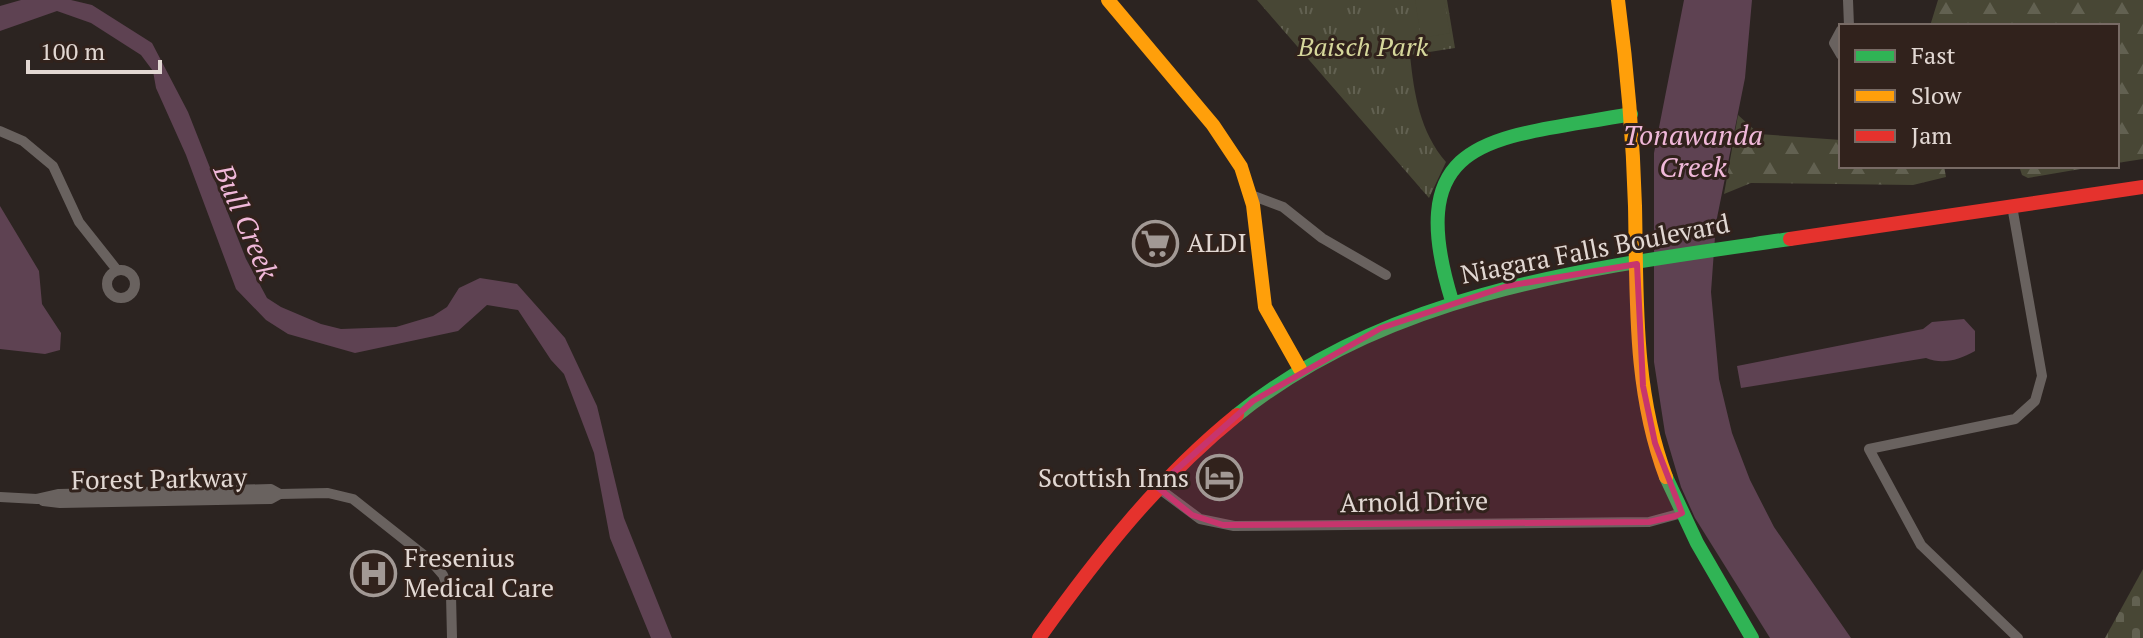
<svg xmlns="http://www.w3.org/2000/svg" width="2143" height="638" font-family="'PT Serif',serif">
<defs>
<pattern id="grass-tufts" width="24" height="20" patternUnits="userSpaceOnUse" patternTransform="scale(2)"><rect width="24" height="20" fill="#484735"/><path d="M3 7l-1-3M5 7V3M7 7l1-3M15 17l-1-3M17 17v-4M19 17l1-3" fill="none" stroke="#626151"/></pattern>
<pattern id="forest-firs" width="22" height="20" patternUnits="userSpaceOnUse" patternTransform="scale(2)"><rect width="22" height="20" fill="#484735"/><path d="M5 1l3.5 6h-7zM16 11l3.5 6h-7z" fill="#626151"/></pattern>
<pattern id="cemetery-stones" width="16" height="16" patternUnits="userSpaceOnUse" patternTransform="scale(2)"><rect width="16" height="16" fill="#484735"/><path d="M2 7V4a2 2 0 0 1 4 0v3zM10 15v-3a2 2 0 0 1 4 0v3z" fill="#626151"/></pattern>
</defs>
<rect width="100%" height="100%" fill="#2c2421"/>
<path fill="url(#grass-tufts)" d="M1257,0H1447L1455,48L1410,55C1414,94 1420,132 1446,162L1429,198Z"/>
<path fill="url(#forest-firs)" d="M1938,0H2143V159L2117,163V26H1930Z
M1738,115L1759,134L1841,140V166H1944L1946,177L1913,185L1751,183L1724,194Z
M2019,166H2098L2028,178L2022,175Z"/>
<path fill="url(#cemetery-stones)" d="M2143,569V638H2105Z"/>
<path fill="#484735" d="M1415,0H1444L1450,33L1421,38Z"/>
<path fill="#5e4252" d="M21,0H71L92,5L152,43L188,112L246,259L267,298L281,307L321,324L341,329L396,327L433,316L447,307L459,288L480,278L517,284L565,338L597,406L624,518L672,638H651L610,538L594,453L564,374L551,360L518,310L487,305L458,331L355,353L288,334L266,320L236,289L186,155L156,88L153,71L141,55L91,23L57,11L0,31V6Z
M1684,0H1752L1745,78L1716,223L1711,292L1719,379L1732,433L1750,480L1774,527L1851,638H1770L1695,518L1681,487L1665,433L1654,362V153Z
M0,206L39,271L42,304L61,333L60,350L45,354L0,349Z
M1964,319L1975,331V351C1958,360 1943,365 1926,358L1741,388L1737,366L1923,329L1932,322Z"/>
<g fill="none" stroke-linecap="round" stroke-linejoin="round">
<path stroke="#69625f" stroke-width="10" d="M1848,0L1849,26
M1841,30L1834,43L1841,55
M0,131L23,141L53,166L79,222L117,270
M1251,195L1283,207L1322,238L1386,275
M2012,206L2042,376L2035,401L2015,419L1869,449L1921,545L2018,638
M107 284a14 14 0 1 1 28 0a14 14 0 1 1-28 0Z
M1157,487L1200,519L1234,526L1649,522L1682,513
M0,497L37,499L59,494L271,489L280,494L328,493L353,499L430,560L443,575L451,595L452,638
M43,501L60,503L271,499L280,494"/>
<path stroke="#30b455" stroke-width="14" d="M1452,301C1399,130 1500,139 1631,114
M1237,415C1393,289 1597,267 1790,239
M1666,477L1697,543L1752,638"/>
<path stroke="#ff9f0a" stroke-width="14" d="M1108,0L1213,125L1241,167L1253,205L1265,307L1300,369
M1618,0C1627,68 1633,137 1635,206C1637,297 1633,390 1666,477"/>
<path stroke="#e5322d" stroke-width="14" d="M1790,239L2143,187
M1039,638C1097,557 1159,478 1237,415"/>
</g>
<path fill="#c7356d" fill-opacity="0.2" stroke="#c7356d" stroke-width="6" stroke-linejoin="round" d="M1637,264L1643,386L1655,443L1682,513L1675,516L1649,522L1223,525L1192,515L1157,487L1253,401L1381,328L1507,286Z"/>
<defs>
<symbol id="supermarket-ring" viewBox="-11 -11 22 22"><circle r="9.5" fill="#31221c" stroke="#a29995" stroke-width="1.5"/><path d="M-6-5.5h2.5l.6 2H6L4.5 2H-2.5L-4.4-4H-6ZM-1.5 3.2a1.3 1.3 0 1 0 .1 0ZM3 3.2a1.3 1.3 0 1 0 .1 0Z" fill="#a29995"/></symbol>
<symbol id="hotel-ring" viewBox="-11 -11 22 22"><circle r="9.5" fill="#31221c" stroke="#a29995" stroke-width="1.5"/><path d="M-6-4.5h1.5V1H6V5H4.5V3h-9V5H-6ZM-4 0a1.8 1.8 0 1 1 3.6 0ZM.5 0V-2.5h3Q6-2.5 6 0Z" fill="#a29995"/></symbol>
<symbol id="hospital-ring" viewBox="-11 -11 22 22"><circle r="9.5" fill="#31221c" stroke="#a29995" stroke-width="1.5"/><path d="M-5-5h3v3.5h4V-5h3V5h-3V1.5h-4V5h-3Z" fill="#a29995"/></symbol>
</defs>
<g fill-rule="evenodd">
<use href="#supermarket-ring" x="1130" y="218" width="51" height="51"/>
<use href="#hotel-ring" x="1194" y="452" width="51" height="51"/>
<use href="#hospital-ring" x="348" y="548" width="51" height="51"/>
</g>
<g text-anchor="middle" stroke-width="6" stroke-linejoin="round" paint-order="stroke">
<g font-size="26" font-style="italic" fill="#d6d79b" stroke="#31221c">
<text x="1363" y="56">Baisch Park</text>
</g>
<g font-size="26" fill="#e2d8d3" stroke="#31221c" text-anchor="start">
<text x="1187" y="252">ALDI</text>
<text x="1189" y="487" text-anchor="end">Scottish Inns</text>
<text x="404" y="567">Fresenius<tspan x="404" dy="30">Medical Care</tspan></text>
</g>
<g font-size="26" fill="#e2d8d3" stroke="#31221c">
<text transform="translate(1595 249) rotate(-11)" y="9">Niagara Falls Boulevard</text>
<text transform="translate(159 479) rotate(-1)" y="9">Forest Parkway</text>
<text transform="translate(1414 502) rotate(-1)" y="9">Arnold Drive</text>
</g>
<g font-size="28" font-style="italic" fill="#f0b8d9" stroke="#31221c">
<text x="1693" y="145">Tonawanda<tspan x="1693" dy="32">Creek</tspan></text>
<text transform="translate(246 222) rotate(67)" y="10">Bull Creek</text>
</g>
</g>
<rect x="1839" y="24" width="280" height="144" fill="#31221c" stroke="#786b65" stroke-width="2"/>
<rect x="1855" y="50" width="40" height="12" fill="#30b455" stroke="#786b65" stroke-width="2"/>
<text x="1911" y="64" font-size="24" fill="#e2d8d3">Fast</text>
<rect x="1855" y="90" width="40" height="12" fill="#ff9f0a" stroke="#786b65" stroke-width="2"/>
<text x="1911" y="104" font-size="24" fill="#e2d8d3">Slow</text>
<rect x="1855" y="130" width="40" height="12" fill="#e5322d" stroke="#786b65" stroke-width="2"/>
<text x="1911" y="144" font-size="24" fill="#e2d8d3">Jam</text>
<path d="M28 60v12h132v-12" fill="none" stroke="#e2d8d3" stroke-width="4"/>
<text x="40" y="60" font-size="24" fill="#e2d8d3" stroke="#31221c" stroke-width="6" paint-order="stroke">100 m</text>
</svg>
